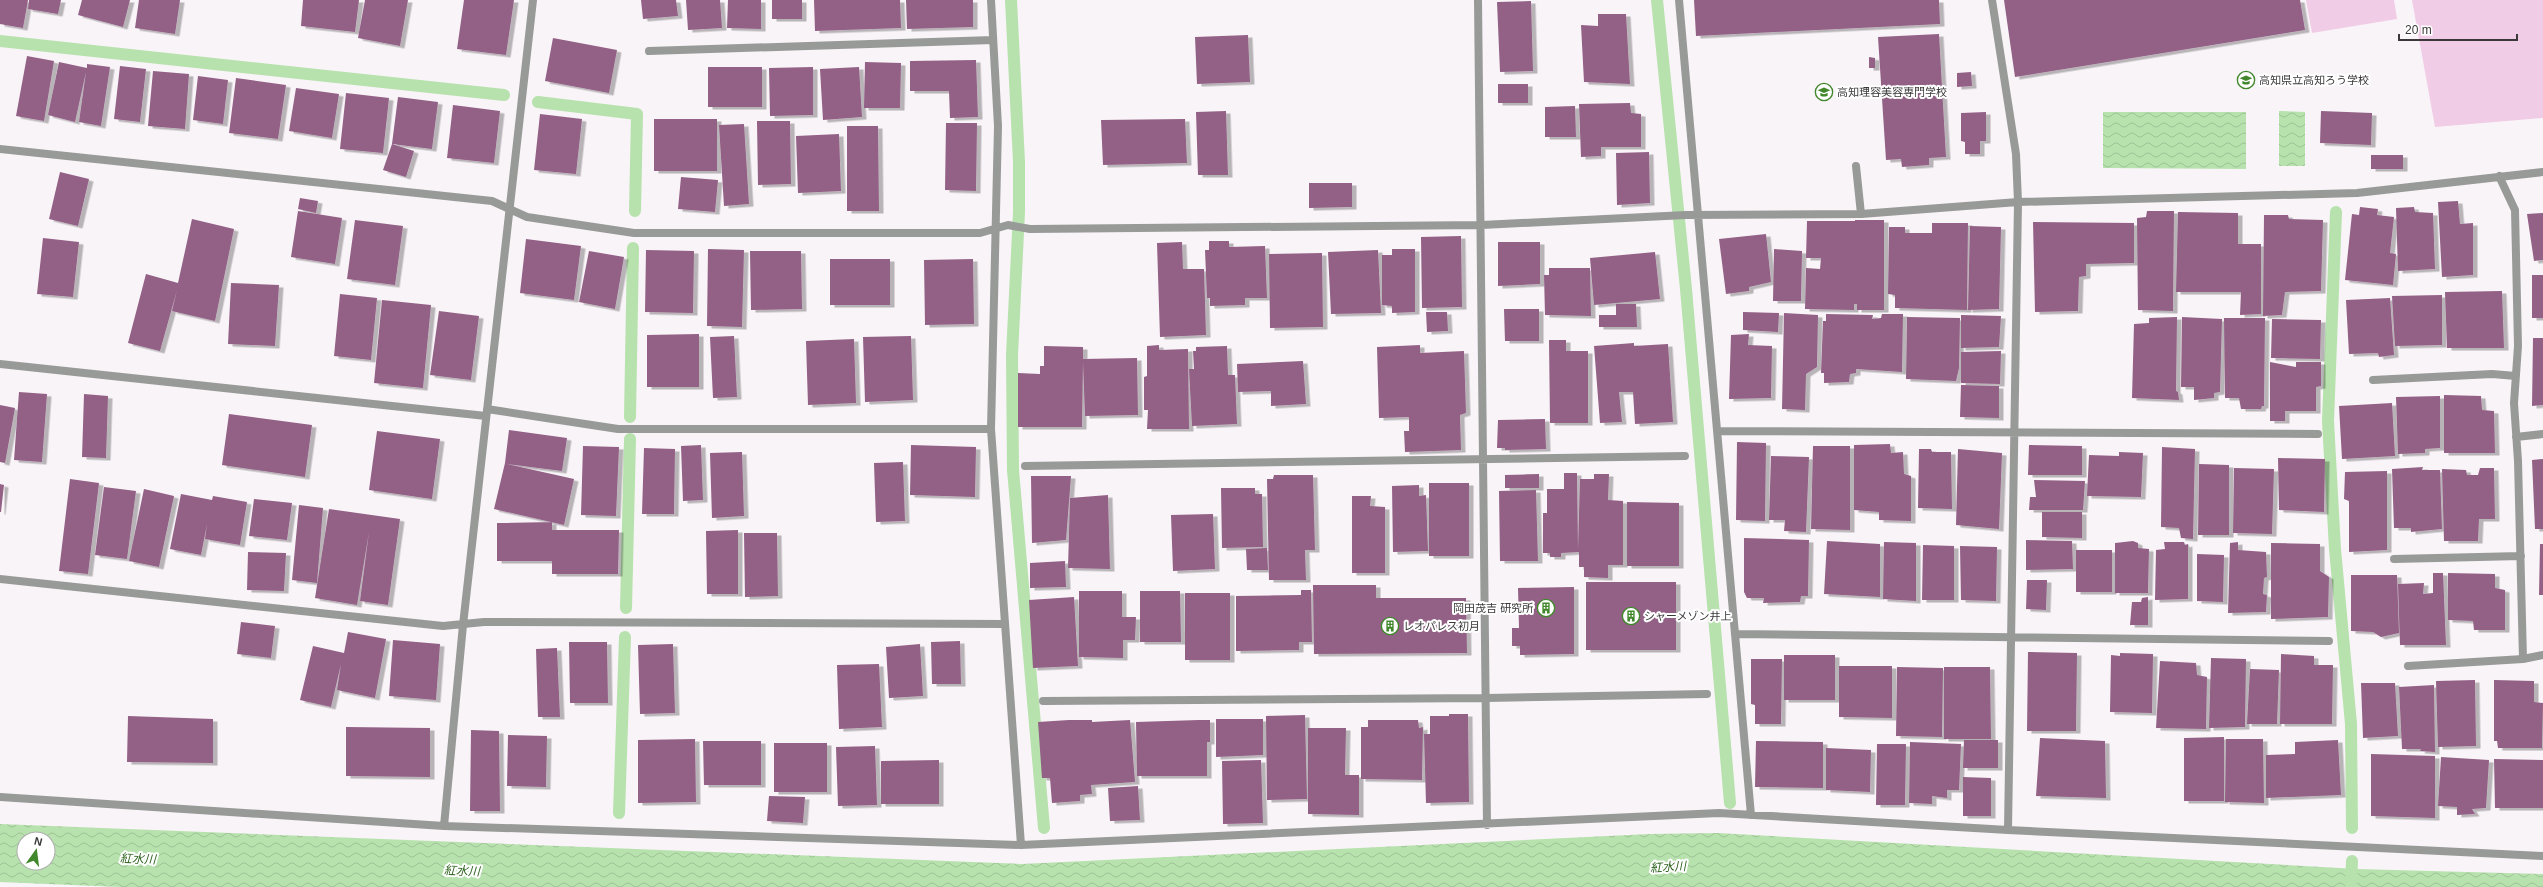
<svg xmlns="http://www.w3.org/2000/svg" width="2543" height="887" font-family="Helvetica,'Noto Sans JP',sans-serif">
<defs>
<pattern id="water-waves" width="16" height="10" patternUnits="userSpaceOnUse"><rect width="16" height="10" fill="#b7e2ad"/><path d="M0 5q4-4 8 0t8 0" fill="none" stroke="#9ec396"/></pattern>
<filter id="shadow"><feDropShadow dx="4.5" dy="2.5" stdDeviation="0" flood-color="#0004"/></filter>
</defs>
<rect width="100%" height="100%" fill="#f9f4f8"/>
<path fill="#f1cce6" d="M2306,0H2394L2397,19L2312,33Z
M2412,0H2543V118L2435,127Z"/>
<path fill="url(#water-waves)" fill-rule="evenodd" d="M2279,111L2305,112V166H2279Z
M2103,112H2246V169L2103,168Z
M0,824L1022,864L1650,834L1718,833L2357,869L2543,874V887H120L0,882ZM24,839H48V863H24Z"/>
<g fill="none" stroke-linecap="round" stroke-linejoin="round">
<path stroke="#b7e2ad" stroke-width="12" d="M1011,0L1019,162V212L1012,355L1013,470L1044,828
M1657,0L1686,289L1730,803
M0,41L504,95
M538,102L637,114L635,211
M2336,212L2328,421L2335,549L2351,724L2352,828
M630,417L633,248
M626,608L630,439
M619,813L625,637
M2351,887L2352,861"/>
</g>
<path fill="#936086" filter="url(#shadow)" d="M0,0H28L23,28L0,24Z
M29,0H61L58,14L28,9Z
M82,0H130L123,27L78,15Z
M139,0H180L175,34L135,28Z
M303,0H359L355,32L301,26Z
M365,0H408L400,46L358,38Z
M464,0H514L506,55L457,49Z
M641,0H676L678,16L643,19Z
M686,0H720L722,28L688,30Z
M728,0H761V29L727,28Z
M772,0H802V19H772Z
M814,0H900L901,28L815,31Z
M906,0H973V27L907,29Z
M1694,0H1939L1940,24L1696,36Z
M2004,0H2300L2305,30L2015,77Z
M1531,1L1533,71L1500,72L1497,2Z
M1598,14H1626L1630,84L1584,82L1581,25L1598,26Z
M1939,34L1946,157L1929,158V165L1902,167L1901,159L1886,160L1878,37Z
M1248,35L1250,82L1197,84L1195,37Z
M553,38L617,50L609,93L545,81Z
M27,56L54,61L44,121L16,116Z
M1869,57L1875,58V68H1869Z
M976,60L978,117L950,118L949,91H910V61Z
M59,62L87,68V64L110,67L101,126L79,122L86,72L75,122L48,115Z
M865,62L901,63L900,108H864Z
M120,66L146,69L140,122L114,119Z
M708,67H762V107H708Z
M813,67V115L770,116L769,68Z
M859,67L862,117L823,120L820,69Z
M153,71L189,74L185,129L148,126Z
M1971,72L1972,86L1957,87V73Z
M198,76L228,80L223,124L193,120Z
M236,78L286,85L278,139L229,133Z
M1498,84H1528V103H1498Z
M296,88L339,94L332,138L289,131Z
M346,93L389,98L383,153L340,149Z
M398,97L438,102L432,149L392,144Z
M1630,103L1631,113L1641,114V147H1601V156L1581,157L1579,104Z
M453,105L500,111L494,163L447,158Z
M1575,106L1576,137H1545V107Z
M1226,111L1228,175H1198L1196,112Z
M2321,111L2372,113L2371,145L2320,143Z
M1986,112V141H1980V154H1965V142L1961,141V113Z
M540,114L582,119L576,174L534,170Z
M654,119H717V171H654Z
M1185,119L1187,163L1103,165L1101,120Z
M757,121H790L791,184L758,185Z
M946,123H977L976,191L945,190Z
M744,124L749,204L724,206L719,125Z
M847,126H878L879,211H847Z
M839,134L841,191L798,193L796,136Z
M392,144L414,151L406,177L383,170Z
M1649,152L1650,203L1617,205L1616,153Z
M2371,155H2403V169H2371Z
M60,172L89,179L78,226L49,219Z
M681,177L718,180L715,212L678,209Z
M1309,183H1352V207L1309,208Z
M300,198L318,201L316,213L298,209Z
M2458,201L2460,224L2473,223V275L2442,277L2438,202Z
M2360,207L2378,209L2377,215L2394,217L2390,253L2396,254L2393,285L2345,280L2352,214L2359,215Z
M2414,207L2415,212L2433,213L2435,269L2398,271L2396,208Z
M298,211L342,218L335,264L291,257Z
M2147,211H2174L2173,311L2138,310L2137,218L2146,217Z
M2178,212L2238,213V244H2261V314L2240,315L2241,292H2176Z
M2543,213V260L2534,261L2527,214Z
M2264,215H2288L2289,219L2323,220L2321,291L2285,292L2282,315L2263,316Z
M192,219L234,229L215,321L172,311L177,290L160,351L128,343L146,274L178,283Z
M355,220L403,226L395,285L347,279Z
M1855,220H1884V310H1857V304H1854V310L1805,309L1806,268L1820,269L1821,258H1806L1807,221H1855Z
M2033,222L2134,223V263L2086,264V276L2079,277L2078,311L2035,312Z
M1932,223H1968L1967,310L1895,308V295L1888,294L1889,227H1905V233H1932Z
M1970,226L2001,227L1999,309L1968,310Z
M1766,234L1771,282L1749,287V291L1726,294L1719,239Z
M1461,236L1462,307L1422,308L1421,237Z
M43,238L79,242L73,297L37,294Z
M526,239L581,246L574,300L520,293Z
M1209,241H1229V247L1265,246L1267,298H1245V305L1210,306V298H1207L1205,250H1209Z
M1182,242L1183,269H1204L1206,335L1160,337L1157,243Z
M1498,242H1540V284L1498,286Z
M708,249L744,250L742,327L707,326Z
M1392,249H1415V312L1392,313V306L1382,305V255H1392Z
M1774,249L1802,251L1801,301H1773Z
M646,250L694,251L693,313L645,312Z
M1378,250L1381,313L1331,314L1328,252Z
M589,251L624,257L615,309L579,302Z
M750,251H801L802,309L751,310Z
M1655,252L1660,299L1594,305L1590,258Z
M1322,253L1323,327L1270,328L1269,254Z
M830,259H890V305H830Z
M973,259L974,324L925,325L924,260Z
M1549,268H1590L1591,316L1545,315L1544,275H1549Z
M2532,275H2543V318H2532Z
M231,283L279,285L275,346L228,344Z
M2502,291L2504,348H2447L2445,292Z
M340,294L377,298L371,360L334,356Z
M2442,295V345L2395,346L2392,296Z
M2390,298L2394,355L2379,357L2378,353L2349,354L2346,300Z
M382,300L431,305L423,388L374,383Z
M1616,304H1636L1637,327H1599V315H1616Z
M1504,309H1539V341H1505Z
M439,311L479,316L471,380L430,375Z
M1426,312H1447L1448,331L1427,332Z
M1743,312L1779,313L1778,332L1743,330Z
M1784,313L1818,315L1817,367L1806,374L1805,410L1782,409Z
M1826,314L1873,315L1872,319L1881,318L1882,314H1903L1902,372L1856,369V373L1850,374L1849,382L1824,383V373H1821L1823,321H1826Z
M1961,315L2001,316L1999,347L1961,348Z
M1907,317L1960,318L1959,368L1956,381L1906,379Z
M2177,317L2176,391L2178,392L2179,400L2132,398L2134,324L2149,323V318Z
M2182,317L2222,319L2220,392L2214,393V398L2194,400V387H2181Z
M2224,318H2265L2264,406H2262L2261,409H2241L2239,398H2225Z
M2272,319L2321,320L2320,359L2271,358Z
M699,334V387H647V335Z
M1749,334L1748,345L1772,346L1771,398L1729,399L1731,335Z
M734,336L737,397L713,398L710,337Z
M911,336L913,400L865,402L863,337Z
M2533,338H2543V405L2532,406Z
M854,339L856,403L808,405L806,341Z
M1549,340H1566V351H1588V423H1550Z
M1634,343V346L1668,344L1673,422L1635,424L1633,392H1619L1622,422L1600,423L1594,346Z
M1159,345V350L1188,349L1189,429H1147L1148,410H1144V377L1147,376V346Z
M1420,345V353L1464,351L1466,413L1460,415L1461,450L1405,452L1404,431H1409V417L1379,418L1377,347Z
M1044,346L1083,347V359L1137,358L1138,415L1085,416L1083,362L1082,427H1018V373L1040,374V366H1044Z
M1227,346L1228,375H1235L1237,424L1192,426L1189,369H1194L1193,351H1196V347Z
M2001,351L2000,384L1961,383V352Z
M1303,361L1306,404L1271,406V391L1238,392L1237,364Z
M2270,362L2296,367V362H2321V386L2316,387V411H2285V421H2270Z
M1961,385L1999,386V418L1960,417Z
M19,392L47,394L42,462L14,460Z
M84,394L108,396L106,458L82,457Z
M2444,395L2481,396L2482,410L2494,411L2495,453H2444Z
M2440,396V448L2425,449V453L2398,454L2396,397Z
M2392,403L2395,456L2342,459L2339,406Z
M0,405L15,408L5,463L0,462Z
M229,414L312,425L305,477L222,465Z
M1545,419L1546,449L1505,450V448H1497L1498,420Z
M509,430L567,438L562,471L507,464L574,479L564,525L494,509L505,463Z
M377,431L440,439L432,499L369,490Z
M1737,442L1766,443L1765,521L1736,520Z
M1890,444L1891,453L1903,452L1904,474L1911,476V521L1879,520V512L1854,510V445Z
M701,445L703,500L683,501L681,446Z
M911,445L976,447L975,497L910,495Z
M2029,445L2082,446V475H2028Z
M583,446L619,447L616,516L581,515Z
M1813,446H1850V530L1811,529Z
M2162,447L2195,449L2193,539L2181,538L2179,528L2161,527Z
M644,448L675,449L674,514H642Z
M1919,449H1931L1932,452H1951L1952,509L1918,508Z
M1958,449L2002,453L1999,529L1956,525Z
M742,452L744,516L712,518L710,453Z
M2119,452L2143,453L2141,497L2087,496L2089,455L2119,456Z
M1771,456L1809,457L1806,532L1784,531L1785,520H1769Z
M2278,458L2325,459L2324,512L2279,510Z
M2543,459V529H2535L2532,460Z
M903,462L905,521L876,522L874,463Z
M2199,464L2229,465V535H2198Z
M2423,467L2422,470H2440L2442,529L2411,532V528H2394L2392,469Z
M2234,468L2274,469L2272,534L2233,533Z
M2480,468H2494L2495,519H2479L2478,541H2444L2442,469L2466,470L2467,475H2478Z
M2387,471V550L2349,552V501L2344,499L2345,472Z
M1564,473H1577L1578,550L1580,479H1594V474H1609L1608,500L1623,501V565H1608V578L1584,577V567H1579V552L1561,553V557H1550V553H1543V513H1547V489H1564Z
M1539,474V488H1505V475Z
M1274,475H1313L1315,550H1305L1306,580H1269L1267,479H1273Z
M1031,476H1071L1066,540L1032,543Z
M70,479L99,483L88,574L59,571Z
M2034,480L2085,481L2083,510H2029L2030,497H2036Z
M1429,483H1469V556H1429Z
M0,484L4,485L1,512H0Z
M1419,485V496L1426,495L1428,551L1393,552L1392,486Z
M104,487L136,491L127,559L95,555Z
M1221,488H1255V494H1262L1263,547L1222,548Z
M144,489L174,496L159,567L129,561Z
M1536,490L1538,561H1500L1499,491Z
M181,494L212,500L213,496L247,502L240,545L205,539L207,524L201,555L170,549Z
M1108,495L1110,569L1068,568L1070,498Z
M1352,496H1371L1370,506L1385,507V573H1352Z
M254,499L292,503L287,540L249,536Z
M1627,502L1679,503V566H1627Z
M299,505L323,508L317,583L292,580Z
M329,509L400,519L388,605L360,601L369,532L357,605L315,598Z
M2042,512H2082V538L2042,537Z
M1213,514L1215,569L1173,571L1171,515Z
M552,522V530H619L618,574H552V561H497V523Z
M738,530V594H707L706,531Z
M744,533H777L778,596L745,597Z
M1744,538L1809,540L1808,596H1801L1800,602L1763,603L1764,598H1747L1744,592Z
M2026,540L2072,541L2073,569L2026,570Z
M1827,541L1880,544V597L1824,594Z
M2133,541L2138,543V548L2149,549L2148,593H2115V543Z
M1884,542L1916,543V601L1883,599Z
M2164,542H2184L2185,545L2188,544V599L2155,600L2156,550L2165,549Z
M2238,542V550L2266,552L2267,577L2264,578L2263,594L2267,595L2266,612L2228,613L2230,543Z
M2271,543L2320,544V571L2329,577L2328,617L2271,619Z
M2540,544H2543V595H2539Z
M1923,545L1954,546V600H1922Z
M1960,546L1997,547L1996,601L1961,600Z
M1267,548L1268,570H1247L1246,549Z
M2076,550H2112V592H2076Z
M248,552L286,553L284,591L247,590Z
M2197,554L2224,555L2223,602L2197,601Z
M1065,561L1066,587L1030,588V563Z
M2433,573H2443L2446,645H2400L2398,584L2424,583L2423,594L2433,593Z
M2448,573L2495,574V588L2505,590V630H2474L2473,621L2448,620Z
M2351,575H2397L2399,633L2381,637L2373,632L2351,631Z
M2027,580H2047L2046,610L2026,609Z
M1586,582H1676V650H1586Z
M1313,585H1376V598H1466L1467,653L1314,654Z
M1574,587V654L1520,655V646H1512V628H1519L1518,588Z
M1301,590H1311L1312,642H1299V650L1236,651V596L1301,595Z
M1079,591H1122V617H1136L1135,640H1123V658L1079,657Z
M1140,591H1180L1181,642H1140Z
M1185,593H1230V660H1185Z
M1074,597L1078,666L1033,668L1029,600Z
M2148,597V625H2130L2132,602H2141L2142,598Z
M241,622L275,626L271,658L237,654Z
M348,632L386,639L375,698L337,690L341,664L331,707L300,700L313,646L344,653Z
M393,640L440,644L436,700L389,696Z
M960,641L961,684H932L931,642Z
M569,642H607L608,703H570Z
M673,644L675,713L640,714L638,645Z
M920,644L923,696L889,698L886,647Z
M557,648L560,717H538L536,649Z
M2028,652L2077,653L2076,731H2027Z
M2120,653L2153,654L2152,713L2110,712L2111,655L2120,656Z
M2281,654L2314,656V665H2333L2332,724H2280Z
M1784,655H1835V700H1784Z
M2211,658L2246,659L2245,727L2209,728Z
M1751,659H1782L1781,724H1755V705L1751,704Z
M2160,661L2196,663L2197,675L2207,677L2206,729L2156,728Z
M879,664L882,727L839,729L837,665Z
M1839,666H1892V718L1839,717Z
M1897,667L1943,668L1942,737L1896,736Z
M1944,667H1990L1991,739H1944Z
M2250,669L2279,670L2277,724H2247Z
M2475,680L2476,746L2438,747L2436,681Z
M2494,680L2534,681V702L2543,703L2542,748H2498L2497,741H2494Z
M2361,683H2395L2398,736L2363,738Z
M2434,685L2435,752L2420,751L2421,749H2402L2399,687Z
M1449,714H1468L1469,802L1426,803L1424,734H1430V716H1449Z
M1305,715L1307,799L1267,800L1266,716Z
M128,716L213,719V763L127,762Z
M1216,719H1263V755L1216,757Z
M1069,720H1092V722L1130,720L1135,782L1091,785L1092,794L1080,795V801L1052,803L1050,778H1042L1038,722Z
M1199,720H1210V742H1207V776H1137L1136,722Z
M1368,720H1418L1419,728L1423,727L1422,780L1361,779V727H1368Z
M346,727L430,728V777L346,776Z
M1308,728H1346L1345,775H1359V815L1308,814Z
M471,730L499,731L500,811H470Z
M508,735L547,736L546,787L507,786Z
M2224,737V801H2184V738Z
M2040,738L2105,741L2106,798L2036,796Z
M695,739L696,802L638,803V740Z
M2226,739H2263L2264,803L2225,802Z
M1964,740H1998V768H1963Z
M2338,740L2341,795L2266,798V755L2295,754V742Z
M703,741H761V785H704Z
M1756,741L1823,742V788L1755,787Z
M1910,742L1961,744L1959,790H1947V798L1932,796V804L1909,803Z
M774,743H827V792H774Z
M1877,744H1906L1905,805H1876Z
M875,746L877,805L838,806L836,747Z
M1826,748L1871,750L1870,792L1826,790Z
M2371,754L2435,756V818L2371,816Z
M2441,757L2489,760L2486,808L2472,809L2475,814L2457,815V807L2438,806Z
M2494,759L2543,760V808H2495Z
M939,760V804H881V761Z
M1261,760L1263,823L1223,824L1222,761Z
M1963,777L1991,778V816H1963Z
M1138,786L1140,820L1110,821L1108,788Z
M769,796L805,797L803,823L767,821Z"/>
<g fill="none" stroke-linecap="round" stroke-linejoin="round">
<path stroke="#989a98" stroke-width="8" d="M1992,0L2016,154L2018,202
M1856,166L1861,214"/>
<path stroke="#989a98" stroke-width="8" d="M991,0L998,126L991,429L1021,845
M1478,0L1487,825
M1679,0L1751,815
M649,51L993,40
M0,149L492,201L527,217L634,233H980L1008,225L1030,229L1482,225L1686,215L1861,214L2018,202L2357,193L2543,172
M0,364L486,416
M2373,380L2492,374L2516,376
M487,409L618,429H991
M1717,431L2318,434
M2516,437L2543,434
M1025,466L1685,456
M2394,559L2521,556
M0,579L443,626L484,622L1005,624
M1735,634L2329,641
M2523,659L2543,655
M2408,666L2523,659L2518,461L2514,403L2518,346L2515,210L2499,176
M1043,701L1487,698L1707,694
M0,797L444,826L1021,845L1719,813L2008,830L2543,856
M444,826L463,625L533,0
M2008,830L2018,202"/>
</g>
<defs>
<symbol id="school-ring" viewBox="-11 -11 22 22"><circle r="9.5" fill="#fff" stroke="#41872c" stroke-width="1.5"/><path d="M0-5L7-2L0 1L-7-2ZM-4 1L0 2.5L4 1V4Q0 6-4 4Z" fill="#41872c"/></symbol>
<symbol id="university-ring" viewBox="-11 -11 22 22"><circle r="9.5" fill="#fff" stroke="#41872c" stroke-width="1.5"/><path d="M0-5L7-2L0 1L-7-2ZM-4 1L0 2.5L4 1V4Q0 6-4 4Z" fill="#41872c"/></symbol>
<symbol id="building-ring" viewBox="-11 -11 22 22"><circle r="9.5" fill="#fff" stroke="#41872c" stroke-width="1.5"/><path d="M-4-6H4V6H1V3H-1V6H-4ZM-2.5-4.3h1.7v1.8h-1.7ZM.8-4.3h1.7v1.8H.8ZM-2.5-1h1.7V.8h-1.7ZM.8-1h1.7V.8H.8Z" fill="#41872c"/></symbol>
</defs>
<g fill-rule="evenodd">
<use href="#school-ring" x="2236" y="70" width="20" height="20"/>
<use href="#university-ring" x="1814" y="82" width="20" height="20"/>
<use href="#building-ring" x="1536" y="598" width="20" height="20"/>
<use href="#building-ring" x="1621" y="606" width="20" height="20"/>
<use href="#building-ring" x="1380" y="616" width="20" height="20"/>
</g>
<g text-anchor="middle" stroke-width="4" stroke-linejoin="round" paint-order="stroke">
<g font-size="11" fill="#3a3839" stroke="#fff" text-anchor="start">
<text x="2259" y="84">高知県立高知ろう学校</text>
<text x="1837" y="96">高知理容美容専門学校</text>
<text x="1533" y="612" text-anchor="end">岡田茂吉 研究所</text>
<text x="1644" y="620">シャーメゾン井上</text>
<text x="1403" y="630">レオパレス初月</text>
</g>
<g font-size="12" font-style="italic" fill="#2f6420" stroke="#fff">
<text transform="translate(138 859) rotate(2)" y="4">紅水川</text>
<text transform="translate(1668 867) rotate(-3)" y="4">紅水川</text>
<text transform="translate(462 871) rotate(2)" y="4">紅水川</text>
</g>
</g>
<g transform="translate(36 851) rotate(14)"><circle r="19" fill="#ffffff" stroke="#b0afb0"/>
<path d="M0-3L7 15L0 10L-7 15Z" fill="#41872c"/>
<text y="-6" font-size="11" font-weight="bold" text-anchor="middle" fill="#3a3839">N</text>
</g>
<path d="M2399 34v6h118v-6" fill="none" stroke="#3a3839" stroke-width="2"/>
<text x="2405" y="34" font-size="12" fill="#3a3839" stroke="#ffffff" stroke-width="3" paint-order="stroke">20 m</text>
</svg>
